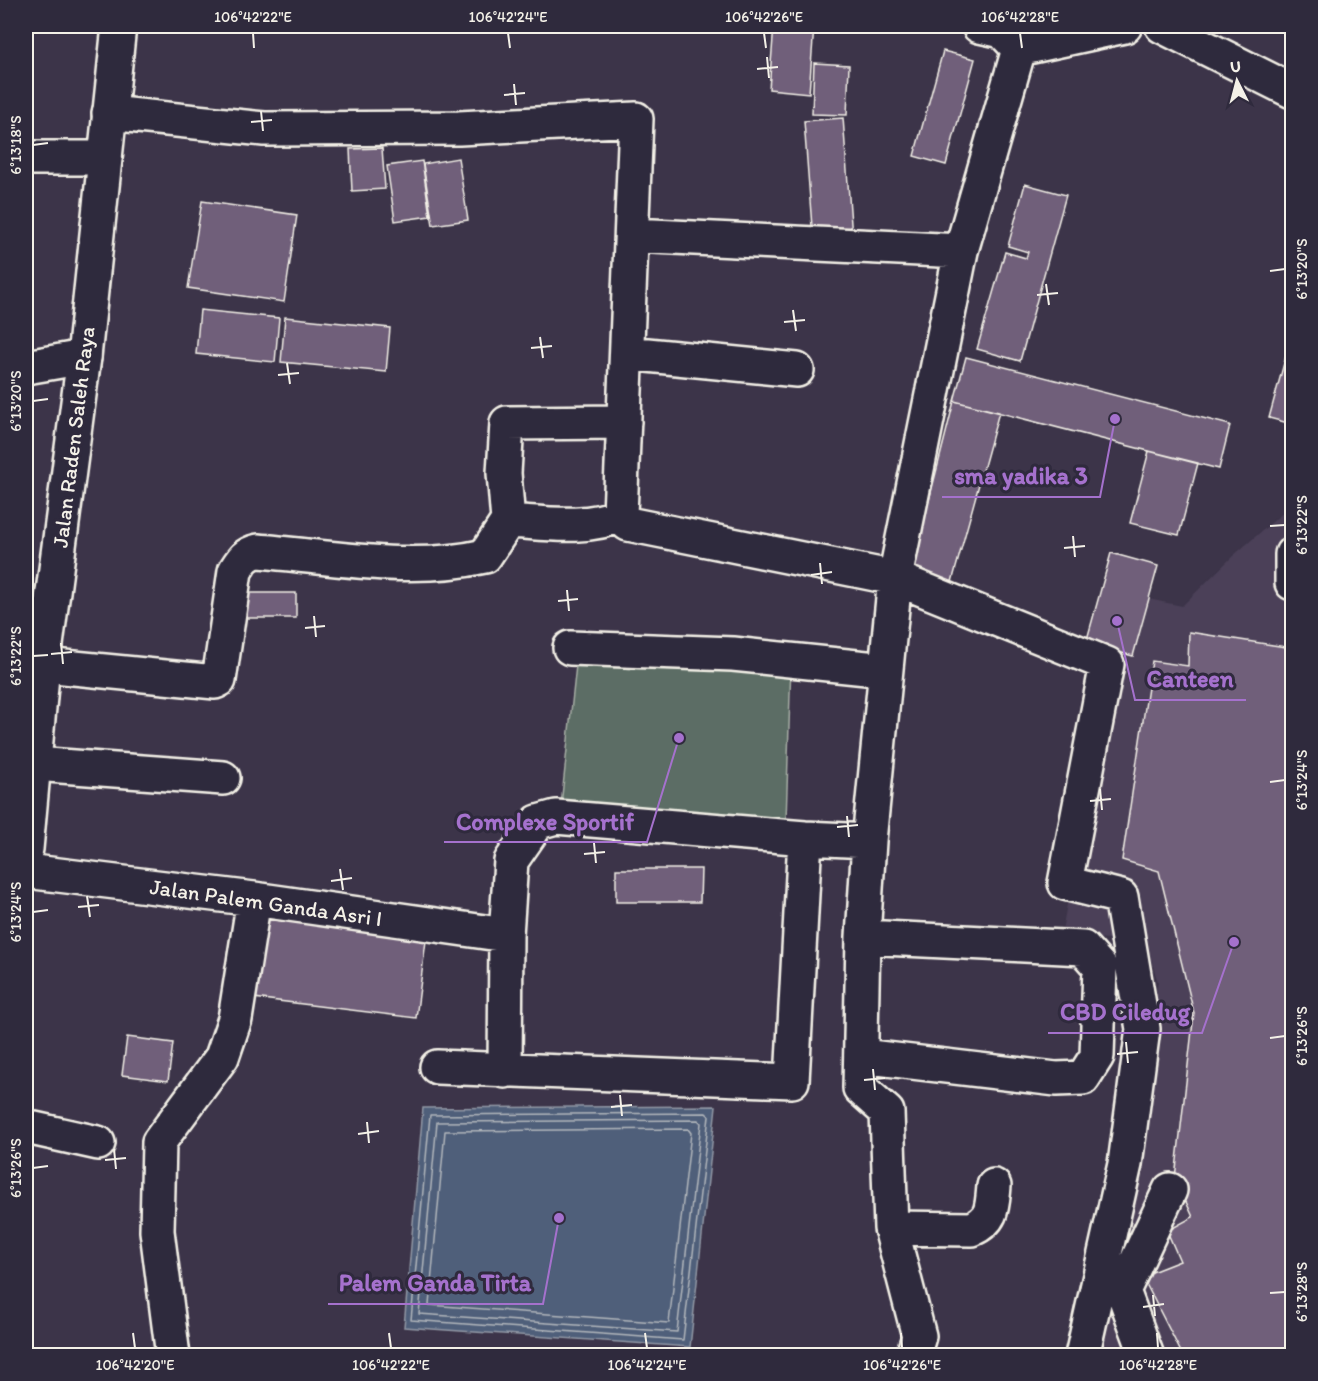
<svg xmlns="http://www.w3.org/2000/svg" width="1318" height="1381" font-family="Itim,sans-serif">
<rect width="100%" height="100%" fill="#3c3449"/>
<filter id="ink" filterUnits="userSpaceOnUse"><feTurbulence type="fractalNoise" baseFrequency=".0167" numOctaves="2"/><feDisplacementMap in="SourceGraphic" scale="12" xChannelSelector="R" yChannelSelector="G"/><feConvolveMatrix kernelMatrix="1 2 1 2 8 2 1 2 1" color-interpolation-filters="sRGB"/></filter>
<g filter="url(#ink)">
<path fill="#4b4158" d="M1292,505V1355H1087L1123,1210L1158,982L1145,941L1061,936L1115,651L1133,656L1148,599L1182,606L1233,556Z"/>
<path fill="#5b6d65" stroke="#a8afa6" stroke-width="1.5" d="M577,656L791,662L786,821L560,815Z"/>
<path fill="#505f7a" stroke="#9299a6" stroke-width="1.5" d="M716,1106L690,1347L404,1327L423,1108Z"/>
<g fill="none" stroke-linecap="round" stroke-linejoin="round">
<path stroke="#b2b7bc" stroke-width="1.5" d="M706,1113L709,1116L683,1340L411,1320L430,1115Z
M698,1120L701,1123L677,1332L419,1314L437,1122Z
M688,1129L691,1133L669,1323L429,1305L445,1131Z"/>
</g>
<path fill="#6f5e7a" stroke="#f4f1e8" stroke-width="1.5" d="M774,26H814L809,93L769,89Z
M943,51L975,59L946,165L914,156Z
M814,63L849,65L847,115L812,114Z
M843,118L852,237L813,240L804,121Z
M382,148L385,189L352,191L350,149Z
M458,158L468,220L433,225L423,164Z
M422,161L430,216L395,221L387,166Z
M1025,184L1066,195L1020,361L977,349L1005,252L1026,258L1028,252L1008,246Z
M202,201L297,215L284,302L188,288Z
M200,310L279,318L275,362L196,354Z
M285,317L390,328L386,372L281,362Z
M1292,334V424L1269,418Z
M966,357L1230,425L1219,469L954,401Z
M954,401L999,412L952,582L912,568Z
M1149,451L1198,463L1179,535L1130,523Z
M1111,553L1158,566L1133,656L1086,643Z
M238,593H296V618H238Z
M1189,632L1292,648V1356H1183L1142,1276L1180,1261L1167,1231L1193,1217L1175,1178L1194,1013L1159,871L1122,860L1152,661L1188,666Z
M616,869H701L700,902H616Z
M264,913L427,933L416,1018L254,998Z
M127,1037L173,1043L168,1081L122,1075Z"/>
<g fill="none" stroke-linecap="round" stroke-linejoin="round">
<defs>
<path id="minor" d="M1162,26L1292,91
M1019,49L1125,26
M109,113L264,129L459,128L636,119L620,515L628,524L895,578L1107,664L1065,883L1121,897L1143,1029L1125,1164L1082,1356
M26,158H105
M632,235L961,251
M627,353L797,370
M26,367L84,357
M508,521L504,473L507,423L624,422
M1292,554V583
M570,648L733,654L876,669
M44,665L215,682L219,680L235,571C242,560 245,554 258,551C332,557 412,573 485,556L508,521C544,523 587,530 620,515
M34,764L223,778
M26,871L254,899L506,935
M861,1056L1056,1079L1083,1078L1097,1056L1100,967L1083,948L863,937
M437,1067L792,1081L805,838
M505,1071L506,935L511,861L538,822L556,817L805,838L869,841
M26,1127L98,1143
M891,1228L972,1229C993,1220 992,1207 994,1186
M173,1356L157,1231L159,1142L222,1057L235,1019L254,899
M913,1356L919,1336L891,1228L887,1112L860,1088L863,937L869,841L895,578L961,251L1019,49L1002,31L979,26
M1147,1356L1123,1291L1170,1190"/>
<path id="major" d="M26,849L42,675L84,357L119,26"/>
</defs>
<use href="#minor" stroke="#f4f1e8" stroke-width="38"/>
<use href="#major" stroke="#f4f1e8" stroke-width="38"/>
<use href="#minor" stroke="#2f2a3d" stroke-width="33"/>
<use href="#major" stroke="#2f2a3d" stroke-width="33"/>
</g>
</g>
<path fill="none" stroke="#f4f1e8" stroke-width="2" d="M253,33L254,48M508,33L510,48M764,33L766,48M1020,33L1022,48M767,57L769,78M757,69L778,67M514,84L516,105M504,95L525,93M261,111L263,131M251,122L272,120M33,145L48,143M1270,271L1285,269M1046,284L1049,305M1037,295L1058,293M793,310L796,331M784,322L805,320M540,337L543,358M531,348L552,346M287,363L290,384M278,375L299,373M33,401L48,399M1270,526L1285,525M1073,536L1075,557M1064,548L1085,546M820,563L822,584M811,575L832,572M567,590L569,611M558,601L578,599M314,616L316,637M305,628L325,626M61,643L63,664M51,654L72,652M33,656L48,655M1270,782L1285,780M1100,789L1102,810M1090,801L1111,799M847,816L849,837M837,827L858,825M594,843L596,863M584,854L605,852M340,869L343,890M331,881L352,878M87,896L90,917M78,907L99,905M33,912L48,910M1270,1038L1285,1036M1126,1042L1128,1063M1117,1054L1138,1052M873,1069L875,1090M864,1080L885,1078M620,1095L622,1116M611,1107L632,1105M367,1122L369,1143M358,1134L379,1131M114,1149L116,1169M105,1160L126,1158M33,1168L48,1166M1270,1293L1285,1292M1153,1295L1155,1316M1143,1307L1164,1304M133,1333L135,1348M389,1333L391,1348M645,1333L647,1348M901,1333L902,1348M1157,1333L1158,1348"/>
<g text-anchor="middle" stroke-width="6" stroke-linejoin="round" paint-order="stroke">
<g font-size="22" fill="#f4f1e8" stroke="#2f2a3d">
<text transform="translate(73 437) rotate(-83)" y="8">Jalan Raden Saleh Raya</text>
<text transform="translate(266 902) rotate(8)" y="8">Jalan Palem Ganda Asri I</text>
</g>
</g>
<path fill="none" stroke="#a571cd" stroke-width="2" d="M1115 419L1100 497H942M1117 621L1135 700H1246M679 738L647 842H444M1234 942L1202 1033H1048M559 1218L543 1304H328"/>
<g fill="#a571cd" stroke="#2f2a3d" stroke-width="2">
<circle cx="1115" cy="419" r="6"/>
<circle cx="1117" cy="621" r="6"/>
<circle cx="679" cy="738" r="6"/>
<circle cx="1234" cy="942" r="6"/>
<circle cx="559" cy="1218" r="6"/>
</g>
<g font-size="24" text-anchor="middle" font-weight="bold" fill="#a571cd" stroke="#2f2a3d" stroke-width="6" stroke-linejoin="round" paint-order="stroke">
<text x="1021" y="484">sma yadika 3</text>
<text x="1190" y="687">Canteen</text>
<text x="545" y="830">Complexe Sportif</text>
<text x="1125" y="1020">CBD Ciledug</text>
<text x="435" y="1291">Palem Ganda Tirta</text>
</g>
<rect width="1318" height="1381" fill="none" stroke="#2f2a3d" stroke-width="66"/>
<g transform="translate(1237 81) rotate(354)" stroke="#2f2a3d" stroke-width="4.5" paint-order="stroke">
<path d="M0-4.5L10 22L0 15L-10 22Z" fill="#f4f1e8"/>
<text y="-9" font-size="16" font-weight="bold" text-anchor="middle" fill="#f4f1e8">U</text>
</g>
<rect x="33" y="33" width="1252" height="1315" fill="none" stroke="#f4f1e8" stroke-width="2"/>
<g font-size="15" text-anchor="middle" fill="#f4f1e8">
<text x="253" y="22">106°42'22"E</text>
<text x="508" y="22">106°42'24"E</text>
<text x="764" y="22">106°42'26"E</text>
<text x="1020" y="22">106°42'28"E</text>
<text transform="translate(16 145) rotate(-90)" y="5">6°13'18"S</text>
<text transform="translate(1302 269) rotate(-90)" y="5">6°13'20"S</text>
<text transform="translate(16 401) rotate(-90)" y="5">6°13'20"S</text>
<text transform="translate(1302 525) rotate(-90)" y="5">6°13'22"S</text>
<text transform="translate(16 656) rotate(-90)" y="5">6°13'22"S</text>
<text transform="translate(1302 780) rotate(-90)" y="5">6°13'24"S</text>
<text transform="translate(16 912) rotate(-90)" y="5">6°13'24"S</text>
<text transform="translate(1302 1036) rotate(-90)" y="5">6°13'26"S</text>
<text transform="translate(16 1168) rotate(-90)" y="5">6°13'26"S</text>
<text transform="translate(1302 1292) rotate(-90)" y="5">6°13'28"S</text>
<text x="135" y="1370">106°42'20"E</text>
<text x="391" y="1370">106°42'22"E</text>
<text x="647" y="1370">106°42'24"E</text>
<text x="902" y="1370">106°42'26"E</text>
<text x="1158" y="1370">106°42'28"E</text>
</g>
</svg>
